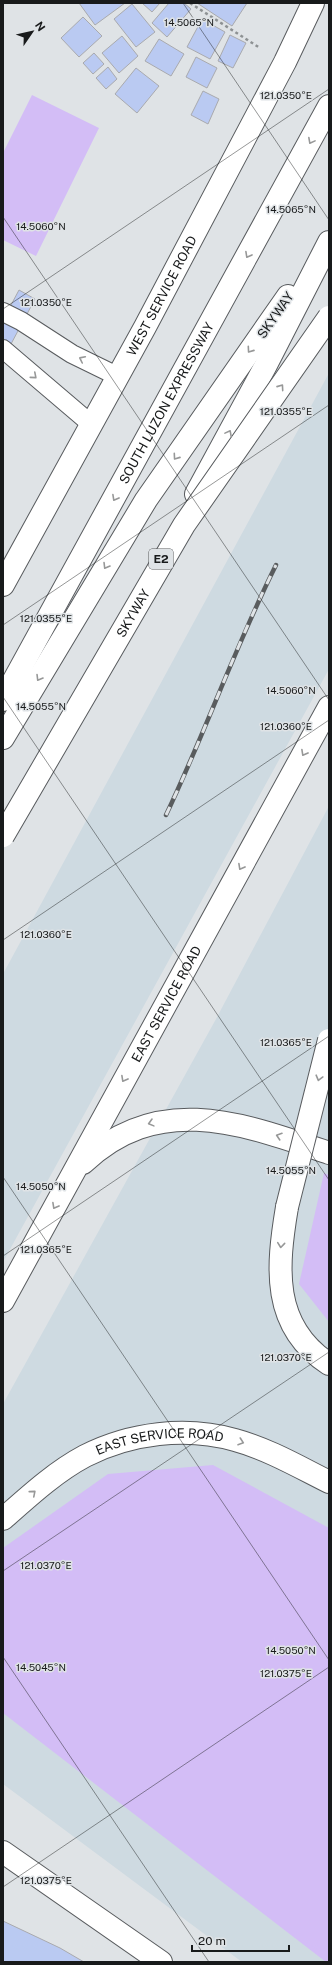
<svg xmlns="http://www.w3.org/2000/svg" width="332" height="1965" font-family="'Public Sans',sans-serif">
<rect width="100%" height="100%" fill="#dfe3e6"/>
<path fill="#cedae1" d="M329,373V669L3,1262V974Z
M329,806V1962H242L3,1784V1404L216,1019Z"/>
<path fill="#d3bdf6" d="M32,95L99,128L36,256L3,240V153Z
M324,1173L329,1175V1322L299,1284Z
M213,1465L329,1528V1962H326L3,1713V1548L108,1474Z"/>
<path fill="#bacaf2" stroke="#a9aaae" d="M79,3H125L95,25Z
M142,3H160L152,12Z
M169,3H184L191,9L167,37L152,23Z
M197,3H247L232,26Z
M132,4L155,32L136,47L114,19Z
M83,17L102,36L79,57L61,38Z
M202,19L225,32L210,59L187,47Z
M230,35L246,43L233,68L218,61Z
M122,36L138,56L119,73L102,53Z
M159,39L184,54L171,76L145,61Z
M94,53L104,64L93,74L83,63Z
M196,57L217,68L207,88L186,77Z
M108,67L117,79L106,89L96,78Z
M136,68L159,86L137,113L115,94Z
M203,91L219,99L208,124L191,115Z
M19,290L35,299L3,359V320Z
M3,1921L60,1948L84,1962H3Z"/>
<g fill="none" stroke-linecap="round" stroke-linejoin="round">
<defs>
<path id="service" d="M3,312L21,321L72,354L117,376
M3,349L91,424"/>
<g id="secondary">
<path id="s1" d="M3,585L145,327L285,62L313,3"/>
<path d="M83,1163C159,1091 243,1124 329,1153"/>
<path d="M287,1207C277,1267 271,1326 329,1364"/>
<path id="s2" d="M3,1301L329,707"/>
<path id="s3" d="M3,1519C29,1496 55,1472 85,1456C130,1433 186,1426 235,1440C268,1449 299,1467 329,1482"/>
<path d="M3,1852L161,1962"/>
</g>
<g id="motorway">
<path d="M196,494L266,365L329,242"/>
<path id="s4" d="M3,700L329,106"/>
<path d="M3,738L146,500L288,296"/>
</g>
</defs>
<use href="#service" stroke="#585b5e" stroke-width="20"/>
<use href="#secondary" stroke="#585b5e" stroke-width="24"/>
<use href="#motorway" stroke="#585b5e" stroke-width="24"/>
<path stroke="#8d9193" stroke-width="2.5" stroke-dasharray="3 3" stroke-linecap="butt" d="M190,3L260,48"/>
<use href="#service" stroke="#fff" stroke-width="18"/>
<use href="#secondary" stroke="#fff" stroke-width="22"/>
<use href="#motorway" stroke="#fff" stroke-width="22"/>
<defs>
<path id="rail" d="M166,815C205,733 235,647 276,565"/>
</defs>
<use href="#rail" stroke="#595c5e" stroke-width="4.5"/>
<use href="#rail" stroke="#dfe3e6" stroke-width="3" stroke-dasharray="9" stroke-linecap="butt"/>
<defs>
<path id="secondary-bridge" d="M287,1207L329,1040"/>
<g id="motorway-bridge">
<path id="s5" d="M3,836L184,525L329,317"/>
</g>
</defs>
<use href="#secondary-bridge" stroke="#585b5e" stroke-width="24" stroke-linecap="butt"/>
<use href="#motorway-bridge" stroke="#585b5e" stroke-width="24" stroke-linecap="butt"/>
<use href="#secondary-bridge" stroke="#fff" stroke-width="22"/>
<use href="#motorway-bridge" stroke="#fff" stroke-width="22"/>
</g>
<defs><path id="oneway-chevron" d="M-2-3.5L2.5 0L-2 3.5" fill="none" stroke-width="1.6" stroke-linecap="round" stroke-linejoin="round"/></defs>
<g stroke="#979898">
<use href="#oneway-chevron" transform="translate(311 141) rotate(118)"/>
<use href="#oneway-chevron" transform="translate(248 255) rotate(119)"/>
<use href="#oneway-chevron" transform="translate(250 350) rotate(125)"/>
<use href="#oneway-chevron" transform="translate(82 359) rotate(-154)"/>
<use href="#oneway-chevron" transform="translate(34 376) rotate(41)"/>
<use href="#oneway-chevron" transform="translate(281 387) rotate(-55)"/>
<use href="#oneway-chevron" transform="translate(229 433) rotate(-62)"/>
<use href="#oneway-chevron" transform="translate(176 457) rotate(125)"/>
<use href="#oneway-chevron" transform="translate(115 498) rotate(119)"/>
<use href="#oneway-chevron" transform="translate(106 566) rotate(121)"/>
<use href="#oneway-chevron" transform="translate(39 678) rotate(121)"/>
<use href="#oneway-chevron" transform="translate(304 753) rotate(119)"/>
<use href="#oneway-chevron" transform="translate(241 867) rotate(119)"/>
<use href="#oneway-chevron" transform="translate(319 1078) rotate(105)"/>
<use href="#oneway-chevron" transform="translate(124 1079) rotate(119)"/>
<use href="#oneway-chevron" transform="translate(151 1123) rotate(165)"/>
<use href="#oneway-chevron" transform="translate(279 1136) rotate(-162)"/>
<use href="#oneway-chevron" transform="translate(55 1206) rotate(119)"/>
<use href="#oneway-chevron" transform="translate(281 1245) rotate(96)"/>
<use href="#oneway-chevron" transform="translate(241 1442) rotate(19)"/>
<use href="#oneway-chevron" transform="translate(33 1493) rotate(-41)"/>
</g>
<path fill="none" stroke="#181a1b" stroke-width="1" stroke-opacity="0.45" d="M183,3L329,220M3,217L329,700M3,309L329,89M3,625L329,405M3,697L329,1180M3,940L329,720M3,1177L329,1660M3,1256L329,1036M3,1571L329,1352M3,1657L209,1962M3,1887L329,1667"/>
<g text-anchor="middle" stroke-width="3" stroke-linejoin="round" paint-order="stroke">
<rect fill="#dfe3e6" stroke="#545658" stroke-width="1" x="149" y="549" width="24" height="20" rx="3"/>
<g font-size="12" font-weight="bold" fill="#181a1b">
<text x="161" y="563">E2</text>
</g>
<g font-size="13" fill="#181a1b" stroke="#dfe3e6">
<text dy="5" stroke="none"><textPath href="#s1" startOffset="330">WEST SERVICE ROAD</textPath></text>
<text transform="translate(275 315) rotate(-55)" y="5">SKYWAY</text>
<text dy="5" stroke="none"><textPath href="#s4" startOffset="339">SOUTH LUZON EXPRESSWAY</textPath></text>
<text dy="5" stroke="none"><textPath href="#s5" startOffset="258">SKYWAY</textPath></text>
<text dy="5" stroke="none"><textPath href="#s2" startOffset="339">EAST SERVICE ROAD</textPath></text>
<text dy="5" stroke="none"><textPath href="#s3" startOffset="181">EAST SERVICE ROAD</textPath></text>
</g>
</g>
<g font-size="10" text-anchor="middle" fill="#181a1b" stroke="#dfe3e6" stroke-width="3" stroke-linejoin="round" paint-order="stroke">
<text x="189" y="26">14.5065°N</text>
<text x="286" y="99">121.0350°E</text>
<text x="291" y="213">14.5065°N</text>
<text x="41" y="230">14.5060°N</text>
<text x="46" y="306">121.0350°E</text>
<text x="286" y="415">121.0355°E</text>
<text x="46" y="622">121.0355°E</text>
<text x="291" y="694">14.5060°N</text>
<text x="41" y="710">14.5055°N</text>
<text x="286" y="730">121.0360°E</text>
<text x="46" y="938">121.0360°E</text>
<text x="286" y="1046">121.0365°E</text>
<text x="291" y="1174">14.5055°N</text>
<text x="41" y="1190">14.5050°N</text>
<text x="46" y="1253">121.0365°E</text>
<text x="286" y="1361">121.0370°E</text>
<text x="46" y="1569">121.0370°E</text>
<text x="291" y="1654">14.5050°N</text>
<text x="41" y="1671">14.5045°N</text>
<text x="286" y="1677">121.0375°E</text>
<text x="46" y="1884">121.0375°E</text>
</g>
<rect width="332" height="1965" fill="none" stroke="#181a1b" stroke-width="8"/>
<g transform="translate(32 32) rotate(56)" stroke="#dfe3e6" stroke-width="3" paint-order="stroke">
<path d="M0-3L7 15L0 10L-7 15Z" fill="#181a1b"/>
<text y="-6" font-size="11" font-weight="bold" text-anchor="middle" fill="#181a1b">N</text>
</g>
<path d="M192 1945v6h97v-6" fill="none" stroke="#181a1b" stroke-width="2"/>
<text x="198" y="1945" font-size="12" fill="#181a1b" stroke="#dfe3e6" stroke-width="3" paint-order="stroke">20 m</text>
</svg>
